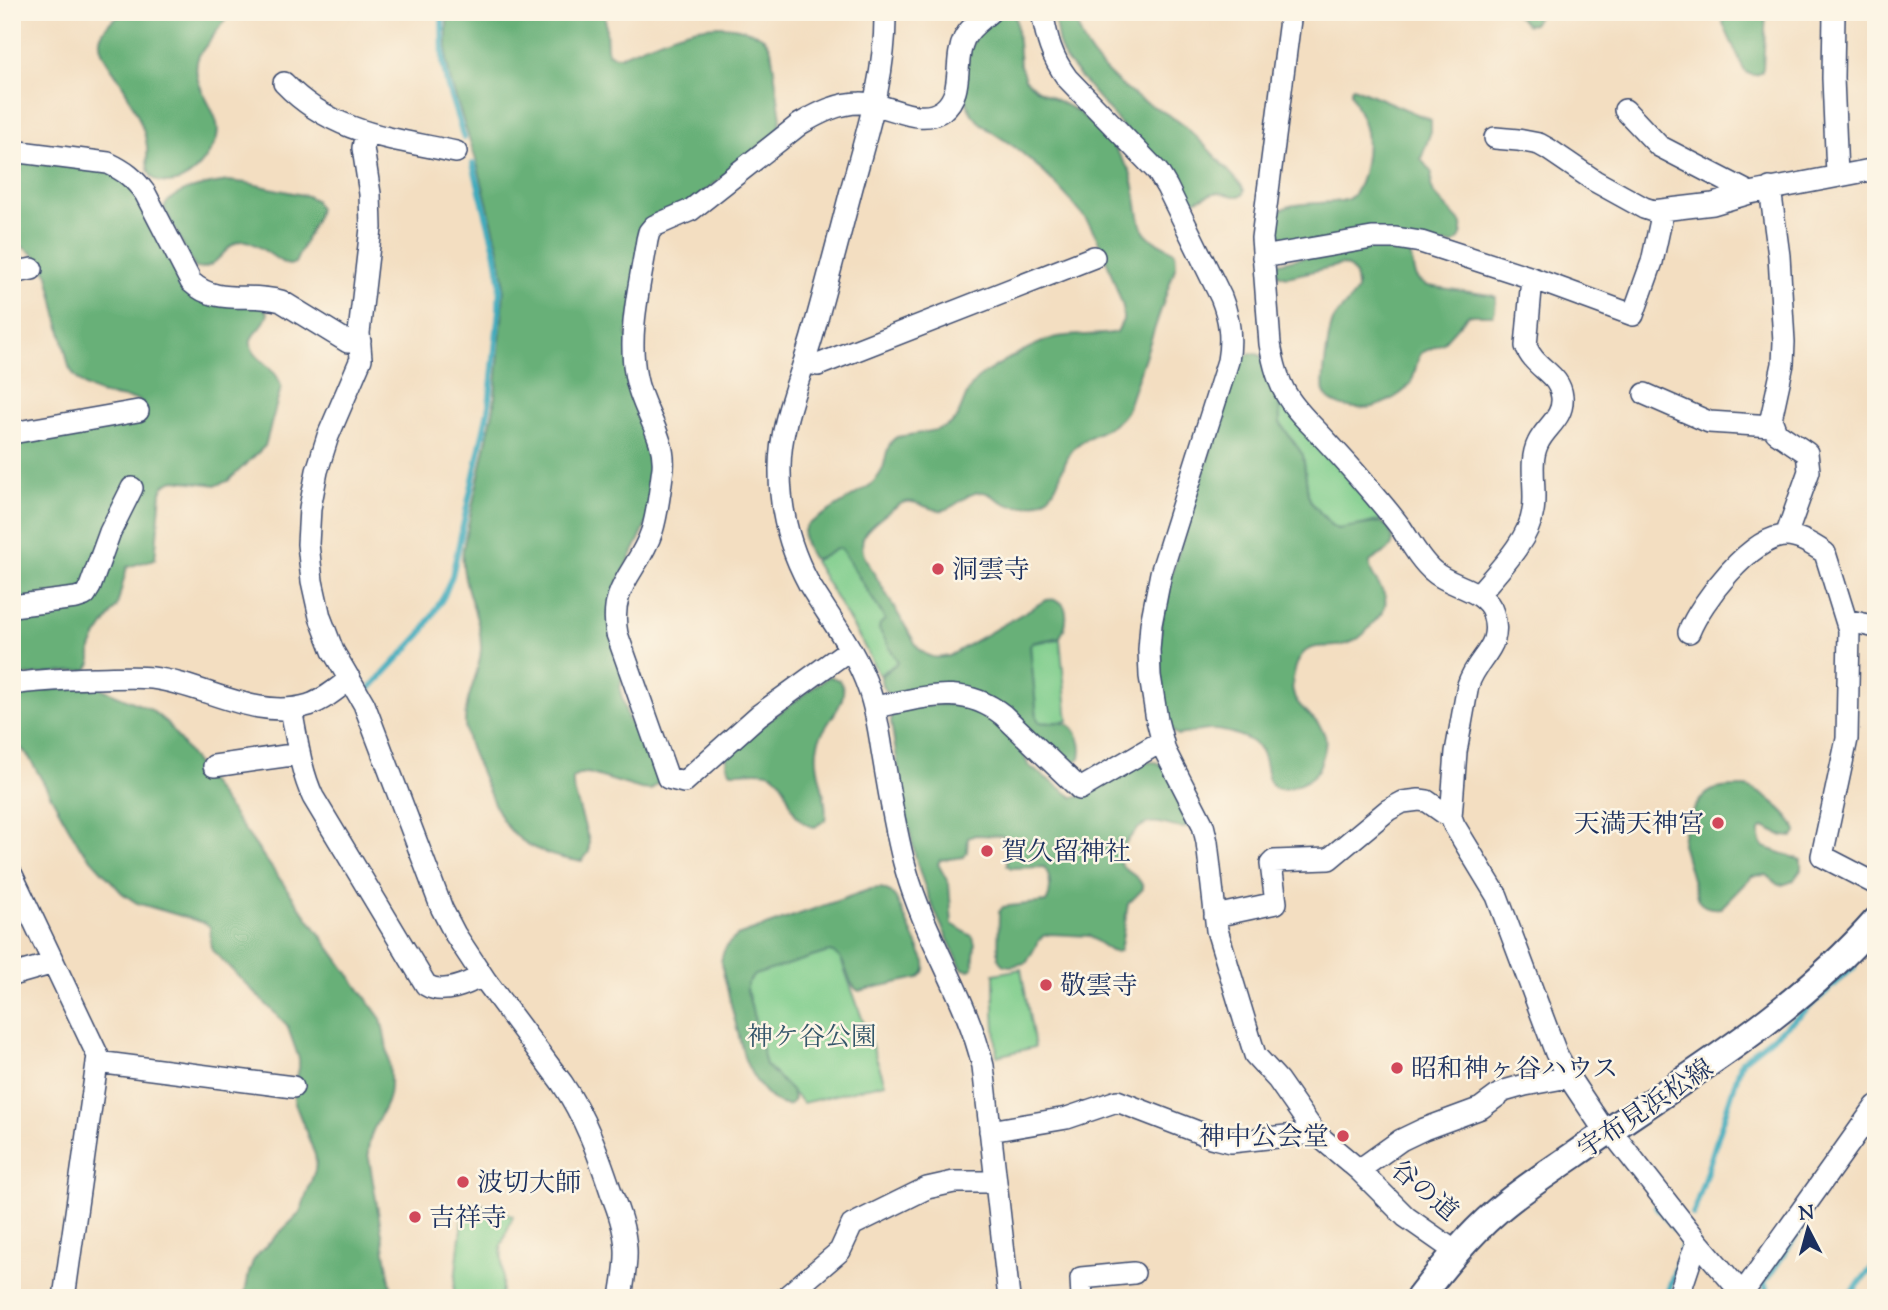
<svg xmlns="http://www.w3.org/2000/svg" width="1888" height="1310" font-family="'Sorts Mill Goudy','Noto Serif JP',serif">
<rect width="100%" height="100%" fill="#fcf5e5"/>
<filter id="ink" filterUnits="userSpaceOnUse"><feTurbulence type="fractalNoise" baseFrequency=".0143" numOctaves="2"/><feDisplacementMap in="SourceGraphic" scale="14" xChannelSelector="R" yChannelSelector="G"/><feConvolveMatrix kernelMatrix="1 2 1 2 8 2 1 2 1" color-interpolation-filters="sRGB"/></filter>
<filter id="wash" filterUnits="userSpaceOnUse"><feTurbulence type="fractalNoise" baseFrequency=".00686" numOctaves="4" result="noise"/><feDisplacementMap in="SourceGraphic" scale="28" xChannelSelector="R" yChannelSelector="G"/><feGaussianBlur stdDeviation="1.57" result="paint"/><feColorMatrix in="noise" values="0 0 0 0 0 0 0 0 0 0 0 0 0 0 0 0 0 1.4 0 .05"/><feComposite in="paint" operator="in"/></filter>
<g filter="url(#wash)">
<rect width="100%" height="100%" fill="#f3dec1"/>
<path fill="#7fcd8c" stroke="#4d7e75" stroke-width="2" d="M1279,397L1385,519L1346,529H1338L1331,525L1311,502L1308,494L1303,455L1280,423Z
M836,548H840L842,550L884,617L885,620L879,629L898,662L879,675L862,642L814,561Z
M1060,639L1068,721L1045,723L1039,722L1037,718L1030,646L1032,643Z
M828,952H834L841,959L885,1083L803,1103L766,1065L747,990V984L754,975Z
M1021,969L1035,1047L997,1056L994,1013V974Z
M464,1202L491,1206L513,1216L501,1246L503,1276L501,1298H453Z"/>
<path fill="#67b078" stroke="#41706b" stroke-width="2" d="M150,12H231L199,55C185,90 231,114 214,145C204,163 189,184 166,183C161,182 156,182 152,177C145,169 148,156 147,146C144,125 133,106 124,87C117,74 98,54 100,40C100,35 104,30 107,26C119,10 133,16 150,12Z
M447,12H605L607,48L608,53L614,56H620C661,40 706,14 752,32C761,36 768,39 771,49L781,118L779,130L695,200L659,217L627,334L657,452L649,519L616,587L622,676L620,690L628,719L638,736L648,748L659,782L651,790L641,789L588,773L580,774L573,778V787L589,841V852L582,861C571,861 562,858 551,855C504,839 499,815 481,773C474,757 465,740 465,722C465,696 480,674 481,649C482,614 459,586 463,549L494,407L503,310L504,279L499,249L477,163L451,83L447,62Z
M1004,12C1010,12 1013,13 1016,19L1020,65L1025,79L1036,89L1077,111L1108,138L1130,171L1134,186L1140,222L1144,232L1153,240L1175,252L1176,265L1127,410C1114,432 1092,431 1075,447C1059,463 1062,495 1037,503C1025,507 1012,508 1001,501C994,498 989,492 982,492C968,491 956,508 943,510C930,512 919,500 906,502C898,503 868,527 864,535C861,542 862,549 864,556L918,648C928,658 935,659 949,656L1046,600C1071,596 1069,622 1060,637L1032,643L1030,646L1037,718L1039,722C1048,724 1056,721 1064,723C1078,726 1083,746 1080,758L1073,763H1063L1006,712L892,697C884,692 880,686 881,676L898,662L879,629L880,624L885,620L884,617L842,550L840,548C830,550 823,561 812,558C806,548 799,535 807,525L869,486C875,481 880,476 883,468C887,456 886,443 897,437C912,434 937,432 949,425C964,416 962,389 981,376C998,364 1038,341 1058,337C1078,333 1097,337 1117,332L1123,320V307C1113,280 1102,240 1085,218C1067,195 1045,172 1022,153C1006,139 984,130 972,114C960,98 965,52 976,37C982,28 995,17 1004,12Z
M1053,12C1078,12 1075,23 1084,42C1089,51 1096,60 1103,68C1112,77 1121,86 1131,93C1147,105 1166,111 1182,124C1204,142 1223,165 1242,186L1244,190L1243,195C1233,199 1225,191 1215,193C1204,195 1198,203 1186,201L1065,59L1059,45Z
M1513,12H1541L1533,24L1527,25Z
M1720,12H1766L1763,68L1761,73C1754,76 1750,76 1744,70L1724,26Z
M1353,87L1431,120V131L1421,159L1432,173L1431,185L1434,194L1462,224C1463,232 1461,240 1453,244L1297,243C1286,240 1280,237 1274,227C1274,226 1276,217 1276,216C1285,197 1331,207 1348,199C1364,191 1370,144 1365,128C1362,116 1355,105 1351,93V89Z
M12,159L106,170L131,185L179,275L263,307L268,313C265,328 252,331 251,341C248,358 280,368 281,388L265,446L228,481L217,485L175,480C167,482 164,484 161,492L155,559L127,567L117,606L95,639L91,649V663L87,670L12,677V440L143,403L138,400C109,395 84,396 69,367L48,275C40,256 30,251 12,241Z
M228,181L247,183L307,196L315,200L319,208L317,216L295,263L290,265L285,264C274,258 257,243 246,241C226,238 219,272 195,268L164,208C171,189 209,184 228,181Z
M1349,247H1406C1418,262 1406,278 1428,286L1491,295L1496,297L1495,310L1493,315H1468L1443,343L1421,353C1415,363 1416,375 1410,384C1404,394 1384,404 1373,407C1359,410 1330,408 1324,392C1321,384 1329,330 1333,321C1339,310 1350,302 1357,291C1357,279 1355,266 1341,265L1287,277L1279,275L1276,269L1278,263Z
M1251,353L1260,355L1265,363L1279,397L1280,423L1303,455L1308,494L1311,502L1331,525L1337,529L1381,522C1387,525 1390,529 1392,536C1397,550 1379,554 1370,562C1368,579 1389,589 1385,606C1384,612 1378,618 1373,623C1368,630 1362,637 1354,641C1325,656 1303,630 1293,678C1287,709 1318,713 1325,736C1327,745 1324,754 1321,762C1317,775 1312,779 1300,784C1292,787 1282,792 1274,787C1267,782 1267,771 1265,763C1264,758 1262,751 1259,748C1250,737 1223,729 1210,730C1199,730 1189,734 1178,735L1171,730L1168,723L1160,675L1161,625L1171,576L1238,363L1242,357Z
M829,676L839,680C841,683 843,686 843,690C845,707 821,727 818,744C812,769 829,795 825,820L815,827C785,823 793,783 771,773C759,768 743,773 731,772L726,764L727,755L732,748Z
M98,687L150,709L167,723L381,1019C386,1040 395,1081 387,1102C380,1119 368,1133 368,1153L393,1298H244L249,1273L253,1261L261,1251L300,1213L315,1170L316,1162L315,1155L294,1101V1090L299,1068V1059L287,1025L214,952L211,947L210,927L205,923L137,903L122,893L80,847L29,757L23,750L12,743V691Z
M977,703L1021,746L1028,765L1073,797H1079L1145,762H1156L1165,767L1193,825C1174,835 1159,813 1139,828C1132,834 1126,843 1120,850C1114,873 1141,871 1143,889L1128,904L1120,951L1115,952L1111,951L1089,936L1050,934L1043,936L1038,942L1027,962C1017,965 1003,971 998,958L999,912L1003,907L1009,906L1046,902C1052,893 1051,875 1044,867L1011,868L1007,865V843L1003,836L975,835L968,838L967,852L964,857L940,860L938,864L949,884L952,924L973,937L975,944L973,968L969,970L963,969L960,965C945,933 928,900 918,866C905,819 899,770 891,722C891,714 894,710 902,707Z
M1745,787C1761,790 1795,817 1796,833L1793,837L1783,836L1764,827L1760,830C1760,837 1759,843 1764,847L1801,860V870L1793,881C1776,888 1779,885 1767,875L1752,876L1721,908C1712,909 1703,908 1698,900L1682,844C1682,828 1697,798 1711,791C1721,786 1735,787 1745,787Z
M881,888L891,892L896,898L925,962C926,970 925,973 918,978L859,991C843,982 849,953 828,952L754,975L747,984V990L766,1065L792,1092L794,1099L790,1105C770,1108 750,1074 744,1057L721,964C722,951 726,945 737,936L871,889Z"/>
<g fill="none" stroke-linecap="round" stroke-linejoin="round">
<path stroke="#3daabc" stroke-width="6" d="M442,12L443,62L447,84L464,138
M364,695L421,634L444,596L452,576L489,406L499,310L500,280L495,250L473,164
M1656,1206L1674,1229
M1693,1215L1742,1061L1799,1016L1854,967
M1666,1298L1684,1242L1682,1239
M1770,1298L1764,1283L1801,1229
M1847,1298L1876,1263"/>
</g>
</g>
<g filter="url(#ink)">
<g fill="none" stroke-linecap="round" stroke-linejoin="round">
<defs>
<path id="minor" d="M885,12C886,73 868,129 852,187C839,237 826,287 812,337C799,382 779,425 780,472C780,511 790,549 809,584C830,619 856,651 869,690C876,710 879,730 882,750C889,790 895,831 906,870C925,938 967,997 983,1066L1009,1298
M1042,12C1047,39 1051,56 1067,78L1158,172L1167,187L1221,297C1230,319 1232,338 1228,361L1161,573L1151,624L1149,650L1150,676L1157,720L1165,751L1203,825L1207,842L1217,930L1255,1055L1278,1080L1315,1133L1359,1170L1406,1217L1456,1252
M1291,12L1262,238L1270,344C1273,361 1277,379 1286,394C1294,408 1306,420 1317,431C1333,448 1349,465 1364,483C1377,498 1390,513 1401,528C1411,543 1420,560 1433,571C1450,587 1486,589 1493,613C1504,648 1477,656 1468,685L1456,752L1451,817L1454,825L1497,896L1556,1053L1572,1082L1606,1133
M1834,12L1833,78L1837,175
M284,83C333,134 391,138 456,152
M1625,110L1659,146L1750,193
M366,132L363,148L370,194L371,228L359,333L361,359L328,436L317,471L310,508L308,544L312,581L320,617L333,651L364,704L442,909L455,934L486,981L562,1083C585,1117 598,1153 611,1192C618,1210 625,1229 626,1249C627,1266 623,1282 621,1298
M1495,138L1518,140L1539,144L1548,149L1595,181L1644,208L1653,211L1713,204L1750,193L1876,169
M12,151L108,163C125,171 134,178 145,193L191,282C217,306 249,292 281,301L348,342L360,341
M1770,188L1779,256L1784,342L1783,364L1771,419L1776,432L1807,453L1809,471L1786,536
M1263,257L1372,238H1396L1421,242L1532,278L1633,315L1652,262L1663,211
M12,273L32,269
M804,362L818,365L1094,257
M1645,394L1709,422L1772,426
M12,433L138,411
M1478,595C1496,573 1529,541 1533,511C1537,489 1528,463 1538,443C1546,426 1564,418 1562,397C1560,373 1534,369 1526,346L1532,278
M12,606L76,598L85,595L90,587L110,532L132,488
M1846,620L1876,627
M1689,632C1701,602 1751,536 1786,536C1799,536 1815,546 1825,553L1849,630L1847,739L1822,856L1876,884
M850,649L759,715L684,782L668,778L617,634C608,586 638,572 652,531C658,512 660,489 663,468C666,437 642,410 636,378C627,333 640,285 647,240L649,232L654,226L691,210L800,124C819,113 838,103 860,103C887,102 919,128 943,110C965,93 953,61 964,39C969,28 981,20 990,12
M12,684C39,680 66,679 93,678C112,678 132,676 152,678C204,684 255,721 309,705C324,700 337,689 350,679
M874,707C922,699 961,682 1003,715L1080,789L1162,741
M291,709C297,739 300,769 313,797L426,985C442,995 467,985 482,975
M214,766L299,754
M12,875L98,1056L64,1298
M1215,916L1276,903L1271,864L1274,861L1329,859L1388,810L1403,802L1419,800L1427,801L1444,813L1451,812
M12,975L54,963
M97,1062L293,1087
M1610,1130L1697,1241L1746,1298
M990,1131L1067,1118L1117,1101L1211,1137L1231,1142L1315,1133
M1359,1170L1401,1140L1424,1129L1481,1108L1504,1091L1525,1085L1569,1077
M1742,1294L1876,1106
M785,1298L840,1251L852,1225L927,1188L954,1182H996
M1082,1298L1081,1278L1134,1273
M1678,1298L1697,1241"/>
<path id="major" d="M1419,1298C1443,1267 1467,1237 1497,1211C1521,1190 1548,1173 1574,1155C1680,1080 1789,1020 1876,921"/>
</defs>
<use href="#minor" stroke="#3b496d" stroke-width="24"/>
<use href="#major" stroke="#3b496d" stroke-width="30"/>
<use href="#minor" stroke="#fff" stroke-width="21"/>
<use href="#major" stroke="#fff" stroke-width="26"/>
</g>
</g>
<g fill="#d1495b" stroke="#fcf5e5" stroke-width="2.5">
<circle cx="938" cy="569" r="7"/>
<circle cx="1718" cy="823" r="7"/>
<circle cx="987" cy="851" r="7"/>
<circle cx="1046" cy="985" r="7"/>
<circle cx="1397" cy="1068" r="7"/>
<circle cx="1343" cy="1136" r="7"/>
<circle cx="463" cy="1182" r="7"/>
<circle cx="415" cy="1217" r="7"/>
</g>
<g text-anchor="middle" stroke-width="5" stroke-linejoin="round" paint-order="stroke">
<g font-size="26" fill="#1b2f5e" stroke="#fcf5e5" text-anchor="start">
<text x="952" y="578">洞雲寺</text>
<text x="1704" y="832" text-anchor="end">天満天神宮</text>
<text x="1001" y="860">賀久留神社</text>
<text x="1060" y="994">敬雲寺</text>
<text x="1411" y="1077">昭和神ヶ谷ハウス</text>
<text x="1329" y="1145" text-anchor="end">神中公会堂</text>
<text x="477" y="1191">波切大師</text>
<text x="429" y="1226">吉祥寺</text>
</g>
<g font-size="26" fill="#34566a" stroke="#fcf5e5">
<text x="812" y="1045">神ケ谷公園</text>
</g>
<g font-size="26" fill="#1b2f5e" stroke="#fcf5e5">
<text transform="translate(1645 1108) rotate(-34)" y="9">宇布見浜松線</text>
<text transform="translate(1425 1190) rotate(40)" y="9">谷の道</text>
</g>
</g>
<rect width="1888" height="1310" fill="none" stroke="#fcf5e5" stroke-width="42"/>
<g transform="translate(1808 1229) rotate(354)" stroke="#fcf5e5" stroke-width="5" paint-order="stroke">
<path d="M0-5L12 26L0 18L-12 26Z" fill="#1b2f5e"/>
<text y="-10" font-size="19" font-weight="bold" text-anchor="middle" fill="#1b2f5e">N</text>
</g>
</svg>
